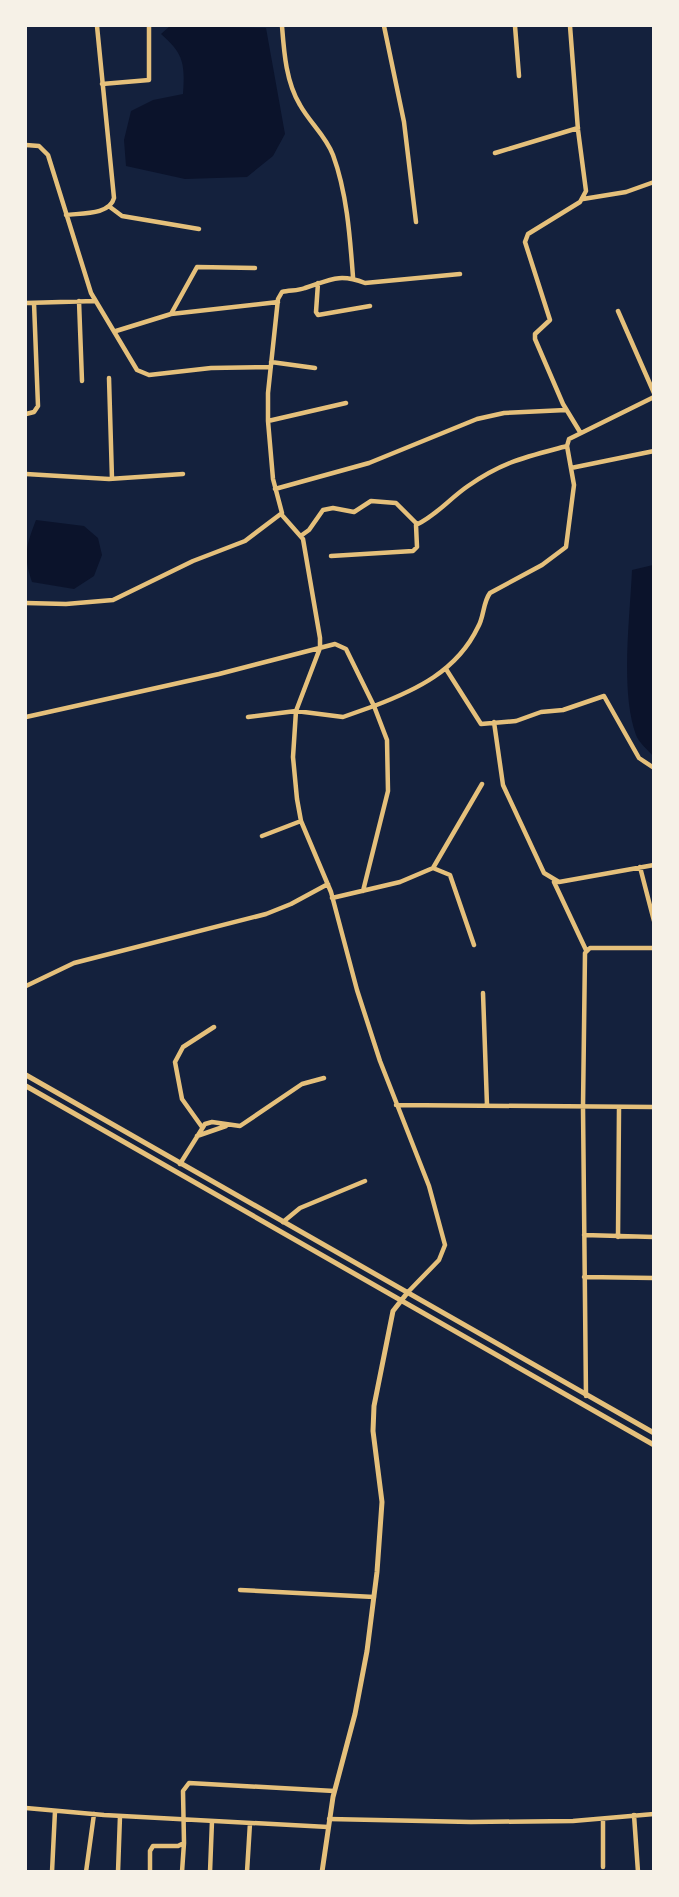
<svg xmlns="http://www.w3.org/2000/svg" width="679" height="1897" font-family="Spectral,serif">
<rect width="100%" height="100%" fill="#14213d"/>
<path fill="#0b132b" d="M170,26L266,28L285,134L273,156L247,177L185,179L126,166L124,140L131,111L153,100L183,94C185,64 184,54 161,34Z
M36,520L84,526L98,538L102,555L94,576L74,589L32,582C23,555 26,546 36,520Z
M653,565H654L653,756C648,750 639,743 636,735C620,692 630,617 632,570Z"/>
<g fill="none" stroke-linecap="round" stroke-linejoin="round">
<path stroke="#e5c07b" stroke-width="4.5" d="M282,26C284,52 286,82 300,105C310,123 326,136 333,155C347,193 350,237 353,277
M384,26L404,122L416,222
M515,26L519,76
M570,26L578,130L586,191L580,202L528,234L525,242L550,320L535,334V339L563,404L580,432
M102,84L149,80V26
M26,145L39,146L48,155L91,293L137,370L149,375L211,368L270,367
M495,153L578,128
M583,199L626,192L654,182
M110,207L122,216L199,229
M66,215C81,213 110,215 114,198L97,26
M318,283L316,312L318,315L370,306
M79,301L82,381
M26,303L95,301
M618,311L654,393
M171,314L197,267L255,268
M116,331L171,314L278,302
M271,362L315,368
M109,378L112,479
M26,414L34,412L38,406L34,303
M268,421L346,403
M571,468L654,451
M26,474L109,479L183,474
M275,489L369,463L477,419L504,413L566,410
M281,514L303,539L320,638V648L296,711L293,757L297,799L301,821L331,892L357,990L380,1061L429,1186L445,1245L439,1260L408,1292
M302,535L309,530L323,510L333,508L354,512L371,501L396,503L417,524
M331,556L413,551L417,547L416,525C437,515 449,499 468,486C504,461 526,457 567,446
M26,603L66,604L113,600L193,561L245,541L282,513L273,479L268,421V393L278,299L282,292C289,290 298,291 305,288C330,280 339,273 365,283L460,274
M446,669L481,724L516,721L541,712L563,710L604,696L639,758L654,768
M26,717L219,674L335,644L346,649L374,706L343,717L296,711L248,717
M494,722L503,785L544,873L559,882L654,865
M262,836L301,821
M640,867L654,921
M433,868L450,875L474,945
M554,882L586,950
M363,891L388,791L387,740L374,706C416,690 457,671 478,627C484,617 483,602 490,593L542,565L566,547L574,485L567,446L569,439L654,397
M332,898L400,882L433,868L482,784
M26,986L74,963L266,914L291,904L328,884
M483,993L487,1105
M396,1105L654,1107
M202,1127L182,1099L175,1062L183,1047L214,1027
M197,1136L226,1126
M180,1164L205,1124L212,1122L240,1126L302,1084L324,1078
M283,1222L300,1208L365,1181
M584,1235L654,1237
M618,1237L619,1109
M584,1277L654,1278
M586,1396L583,1107L585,953L590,948H654
M240,1590L374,1597
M26,1808L104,1815L328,1827
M634,1815L638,1872
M329,1819L471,1822L573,1821L654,1814
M603,1819V1867
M52,1872L55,1811
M86,1872L94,1814
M118,1872L120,1816
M150,1872V1851L153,1846H178L184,1843L183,1791L189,1783L334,1791
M182,1872L184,1843
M210,1872L212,1821
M247,1872L250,1823"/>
<path stroke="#e5c07b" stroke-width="5" d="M26,1075L654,1433
M26,1086L654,1445
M322,1872L333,1797L355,1714L367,1651L377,1572L382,1502L373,1431L374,1406L393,1311L408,1292"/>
</g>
<rect width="679" height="1897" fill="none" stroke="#f6f1e7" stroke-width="54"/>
</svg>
